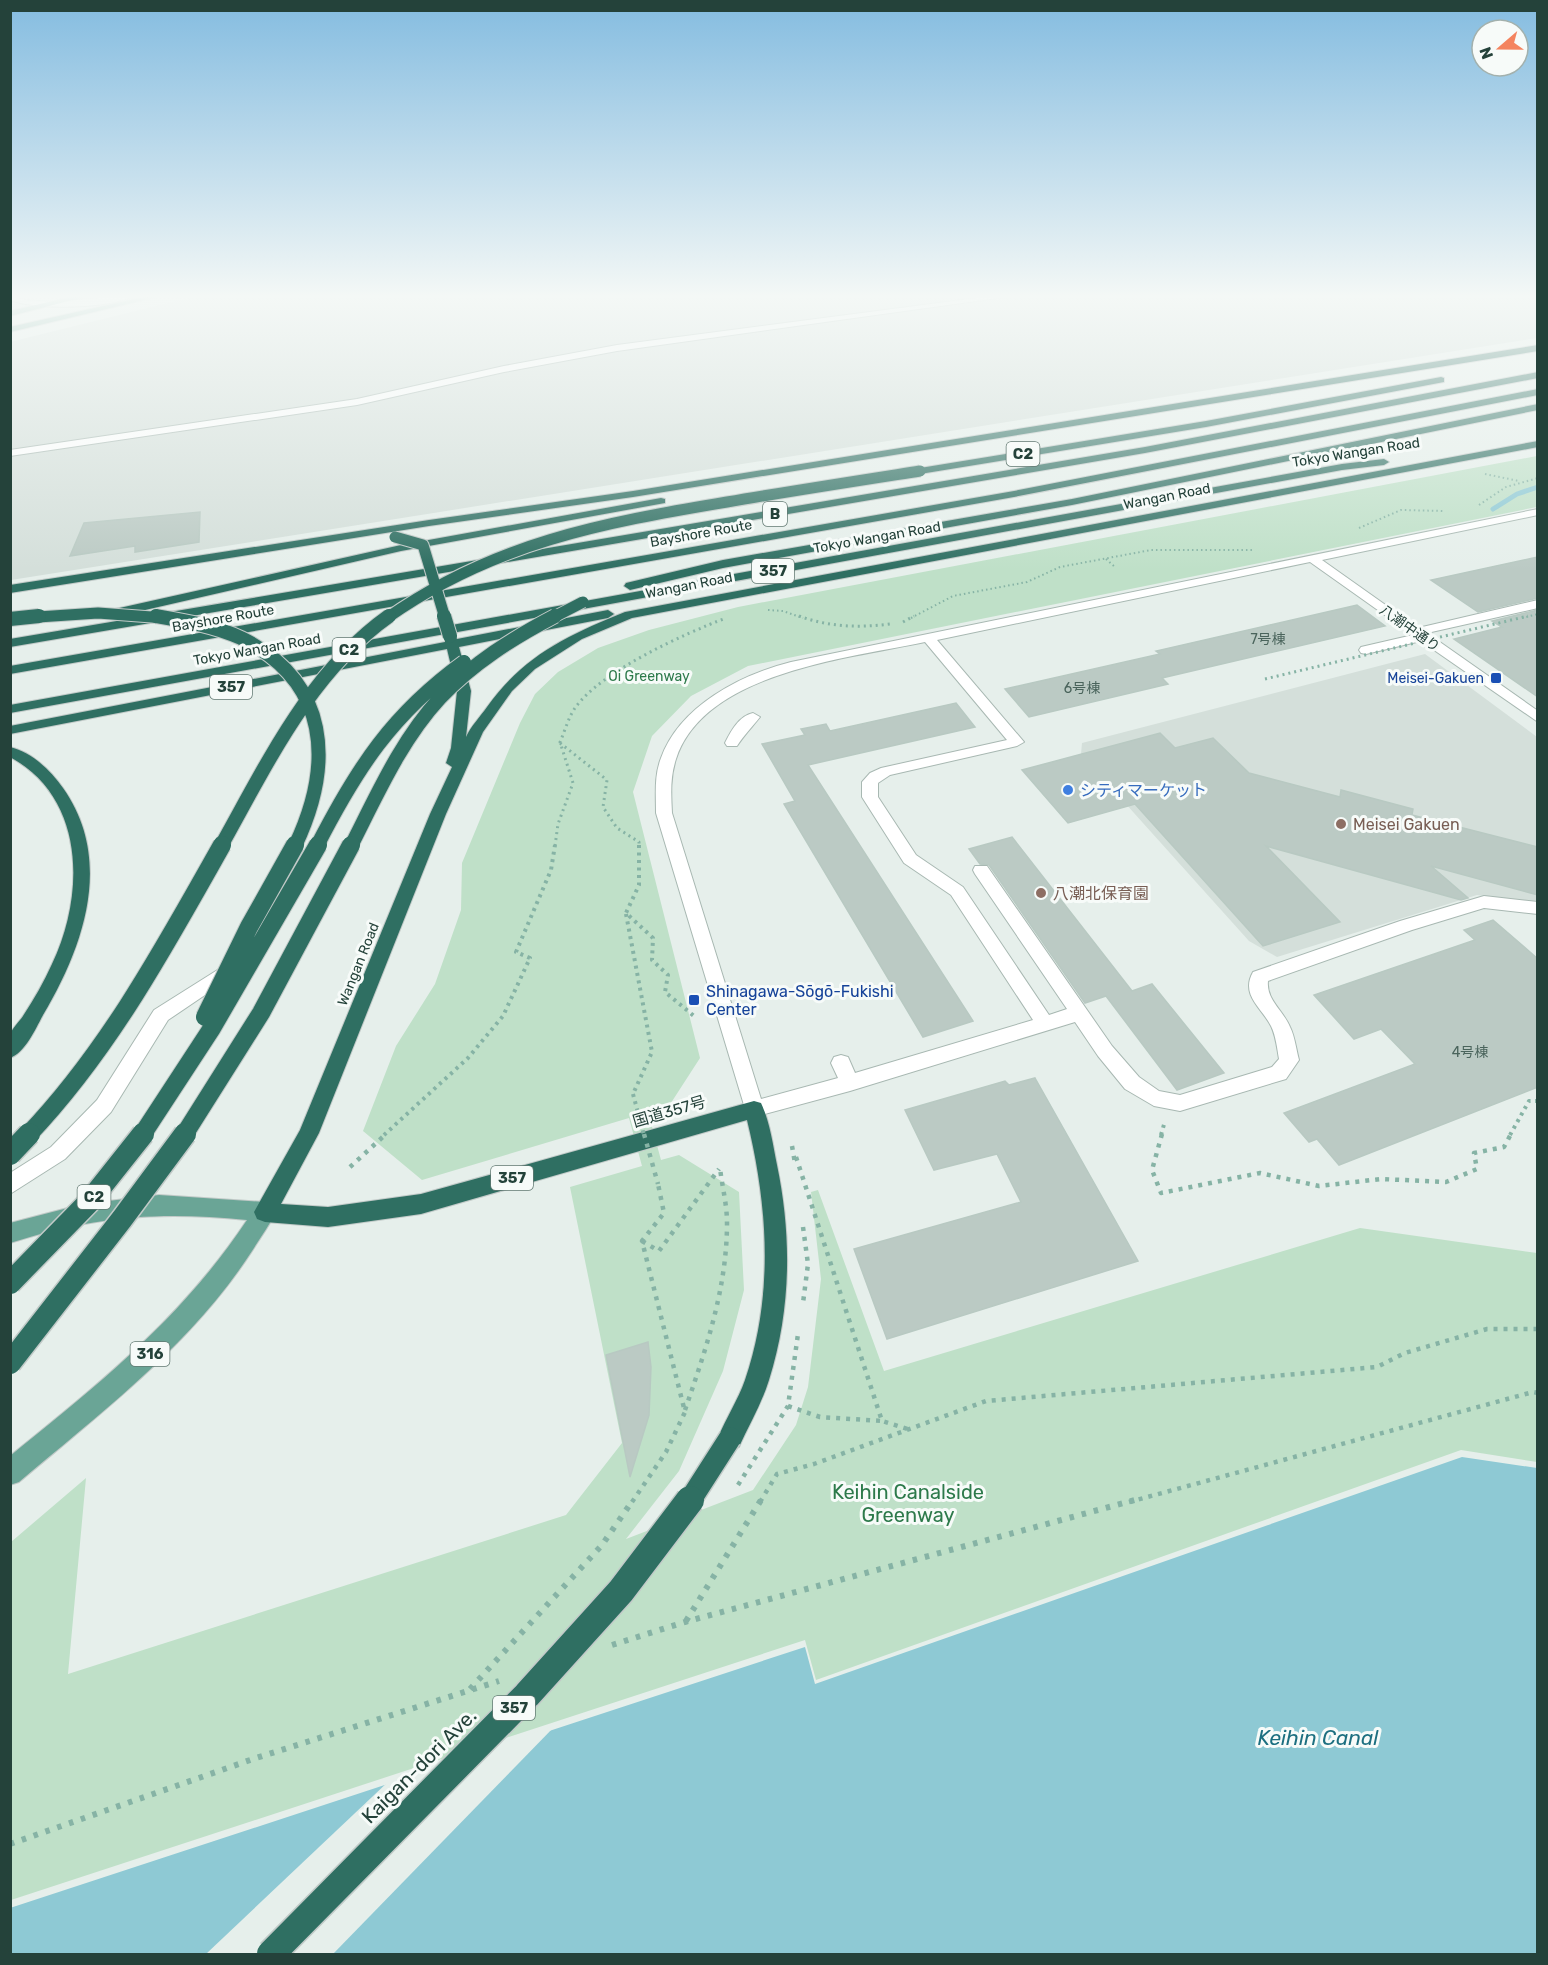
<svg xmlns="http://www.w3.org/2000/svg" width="1548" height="1965" font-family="Rubik,'Noto Sans JP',sans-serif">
<rect width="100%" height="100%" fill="#e6efeb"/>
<path fill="#d4dfda" d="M200,295H1538L1537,338L11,580L10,342Z
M1425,654L1537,737V903L1477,895L1277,957L1249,941L1081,754L1082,743Z"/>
<path fill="#bfe0c8" d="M1537,456V507L748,666L691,696L652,736L633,792L700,1058L669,1106L648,1112L661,1160L679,1155L739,1192L744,1290L723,1371L679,1471L626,1539L753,1490L796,1425L808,1387L821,1279L811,1192L818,1190L884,1371L1360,1228L1537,1253V1462L1461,1450L816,1680L805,1640L11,1900V1542L86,1478L68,1674L566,1515L622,1443L570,1187L642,1166L629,1118L422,1180L363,1131L396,1046L435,984L461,910L462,863L520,723L535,694L558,672L598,648L649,630L738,607Z"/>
<path fill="#8ec9d4" d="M1462,1457L1537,1468V1954H11L10,1908L805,1647L815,1684Z"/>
<path fill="#e6efeb" d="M555,1726L333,1954H206L390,1780Z"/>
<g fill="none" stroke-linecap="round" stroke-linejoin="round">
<path stroke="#8ec9d4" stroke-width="5" d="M1493,509L1517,494L1538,487"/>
</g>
<path fill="#bbcac4" stroke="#b8c9c2" stroke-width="1.5" d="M200,512L199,542L135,552V546L70,556L84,523Z
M1538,557V598L1478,612L1431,580Z
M1357,605L1385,626L1162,678L1168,684L1029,717L1005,689L1160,654L1156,651Z
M1538,610V697L1454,639L1502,627L1492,621Z
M956,703L975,727L808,765L973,1021L923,1037L784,804L795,801L762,744L805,735L801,729L826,724L830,731Z
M1160,733L1175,748L1213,738L1249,773L1340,797L1341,790L1413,809L1412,815L1538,847V895L1431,866L1468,898L1461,900L1266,846L1340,922L1263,946L1135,804L1068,823L1022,770Z
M1012,837L1132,991L1152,984L1224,1073L1177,1090L1106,996L1085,1003L989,865L980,864L969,849Z
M1493,920L1538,959V1087L1339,1165L1317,1139L1309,1142L1284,1113L1415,1064L1381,1029L1354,1039L1314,995L1475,940L1464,930Z
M1035,1078L1138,1261L887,1339L854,1249L1021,1202L997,1154L934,1170L905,1110L1005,1081L1009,1085Z
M648,1342L651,1367L649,1415L630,1477L606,1355Z"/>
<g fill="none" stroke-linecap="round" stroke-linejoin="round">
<defs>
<path id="minor" d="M10,295L25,300L53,302L135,295C112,309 36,310 10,300Z
M1000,295H1020L617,351L504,372L357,405L10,456V450L357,399L504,366L617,345Z
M1538,509V515L1322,560L1418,628L1538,600V608L1427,633L1538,711V722L1421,641L1366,654L1361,653L1359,650L1361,647L1413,635L1310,562L937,640L1024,742L1017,746L890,775L878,783V797L916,855L963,887L1049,1015L1067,1009L975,874L973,870L975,866H987L1112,1046L1139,1077L1159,1091L1180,1095L1272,1067L1279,1059C1277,1048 1276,1036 1271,1026C1262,1008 1240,995 1253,972L1400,921L1484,896L1538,902V914L1484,908L1412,930L1268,981C1266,1000 1283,1010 1290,1027C1295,1037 1296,1049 1299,1060L1286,1079L1180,1111L1154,1106L1125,1089L1098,1056L1075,1022L850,1091L754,1117L747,1115L656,813C656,794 654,776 661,758C680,706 740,675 791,662ZM925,642L1007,740L881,768L870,773L862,782V797L904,863L951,895L1033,1020L855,1073L848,1057L841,1055L834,1057L831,1063L838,1078L761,1099L672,813C671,794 670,777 676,759C704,672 850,658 925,642Z
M753,713L760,717C752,727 744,735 737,746H727L725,743C731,731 739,716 753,713Z
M227,964L233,966L236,971L233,976L168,1020L111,1112L65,1159L10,1194V1173L51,1147L97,1100L154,1010Z"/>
<path id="major" d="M79,295H92L10,316V311Z
M152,295H165L10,332V327Z
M159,1195L265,1202L273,1205L276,1212C269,1226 260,1238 252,1251C192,1344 102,1412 19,1482L10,1485V1456C100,1383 182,1318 247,1220C160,1211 94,1216 10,1243V1223L83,1204Z"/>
<path id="highway" d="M1538,345V351L633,497L429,526L10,593V585L429,520L633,491Z
M1538,372V378L1145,453L10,647V639L1145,447Z
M1441,377L1444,378V382L1206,427L920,474L915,471L920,468L1206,421Z
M1538,389V395L1014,497L10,674V666L1014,491Z
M1538,404V410L1072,505L723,568L630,590L624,586L626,583L723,560L1072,499Z
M1538,441V447L632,618L582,639L535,669L512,691L483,732L446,814L319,1133L281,1204L328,1207L421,1194L754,1101L761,1103C770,1122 773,1145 777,1165C792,1237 791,1310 769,1380C762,1403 749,1425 739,1447L730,1450L721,1447L718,1438C726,1418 738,1400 745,1380C774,1295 768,1206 747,1120L421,1214L328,1227L265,1222L257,1219L254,1212L300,1130L430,814L452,767L446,763L451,748L457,691L447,649L10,734V726L445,642V634L10,713V705L1342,464L1384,459L1389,462L1384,465L1342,470L452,633L457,639L608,610L614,614L608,618L459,647L471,691L466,737C471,726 480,717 487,707C523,656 568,635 625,612Z
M661,498L665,499V503L401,551L106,619L100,615L106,611L401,545Z
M10,747C32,752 51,771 63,788C114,860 84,946 43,1015C36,1028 25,1053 10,1058C10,1051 9,1041 10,1035C12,1028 20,1021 23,1016C34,999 44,982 52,964C85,895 86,798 10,757Z"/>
</defs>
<use href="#minor" stroke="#a8b8b2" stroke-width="2"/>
<use href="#major" stroke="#c2cac8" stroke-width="2"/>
<use href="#highway" stroke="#c2cac8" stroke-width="2"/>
<path stroke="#86b3a5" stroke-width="1.5" stroke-dasharray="1.5 2" stroke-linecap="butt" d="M177,298L191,295"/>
<path stroke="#86b3a5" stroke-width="2" stroke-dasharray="1.5 3" stroke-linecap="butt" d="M1485,474L1519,481
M1479,505L1506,487L1538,478
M1359,528L1401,510L1444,511
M1106,559L1115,567
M768,610L783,611L803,618
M911,618L953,596L1027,582L1060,567L1151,550H1252"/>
<path stroke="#86b3a5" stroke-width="3" stroke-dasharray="2 4" stroke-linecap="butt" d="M799,616C829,627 858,628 890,624
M903,622L914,616
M560,743L607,780L603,807L617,828L639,842V846
M555,846L558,824L573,783L560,742C565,731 568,718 575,708C601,671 684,634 726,618"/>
<path stroke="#86b3a5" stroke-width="4" stroke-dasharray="3 4.5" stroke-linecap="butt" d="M639,845V885L626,913L653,938L652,960L668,975L665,992L694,1016
M626,914L652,1052L633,1094
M384,1135L468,1058L503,1016L530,958L516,952L551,870L555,845
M1161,1135L1165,1121
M1510,1135L1529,1101H1538"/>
<path stroke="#86b3a5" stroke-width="4.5" stroke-dasharray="4 6" stroke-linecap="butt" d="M1162,1134L1152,1170L1161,1193L1260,1173L1319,1186L1381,1179L1446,1182L1477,1169L1474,1153L1504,1147L1511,1134
M792,1146L795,1163
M796,1157L882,1421L911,1430
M350,1167L386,1134
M803,1227L808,1264L803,1303
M642,1241L659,1251L719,1169
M788,1406L820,1417L882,1421
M685,1410C706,1349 727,1288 727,1223C727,1204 722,1186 720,1168
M738,1485L788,1406L798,1334
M632,1502L666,1452L685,1412L642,1241L664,1213L658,1184
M760,1502L777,1474L814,1464L986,1401L1377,1367L1405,1353L1487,1329H1538
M1129,1502L1533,1392L1538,1393"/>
<path stroke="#86b3a5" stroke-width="6" stroke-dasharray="4.5 8" stroke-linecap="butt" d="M686,1621L761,1500
M612,1645L685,1622L1135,1500
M470,1689L602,1545L633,1500
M10,1844L253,1759L499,1681"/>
<use href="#minor" fill="#fff" fill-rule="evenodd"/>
<use href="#major" fill="#6aa596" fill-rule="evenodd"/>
<use href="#highway" fill="#2f6f62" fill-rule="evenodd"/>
<defs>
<path id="highway-bridge-far4" d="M395,537L423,545L445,618
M23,618L98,613L165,618
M387,618C493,543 602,523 727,502C791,491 856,481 920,471
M552,618L583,602"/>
<path id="highway-bridge-far3" d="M156,616C185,621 215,626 241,638C330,682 334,764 295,846
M444,616L450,636
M10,619L39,616
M221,846C267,764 310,672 389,616
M317,846C357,768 392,714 464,662
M351,846C377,795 401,740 440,698C473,663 513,638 555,616"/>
<path id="highway-bridge-far2" d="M205,1017L249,927L295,845
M28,1135C109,1050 165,946 222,845
M142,1135L212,1028L318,845
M184,1135L261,1013L351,845"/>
<path id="highway-bridge-far1" d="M10,1154L29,1134
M10,1283L89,1202L143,1134
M10,1363L122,1219L185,1134
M689,1502L730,1438"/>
<path id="highway-bridge" d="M271,1954L527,1695L621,1591L690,1500"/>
</defs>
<use href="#highway-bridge-far4" stroke="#c2cac8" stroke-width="13" stroke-linecap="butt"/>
<use href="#highway-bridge-far3" stroke="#c2cac8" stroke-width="16" stroke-linecap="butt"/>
<use href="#highway-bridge-far2" stroke="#c2cac8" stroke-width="20" stroke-linecap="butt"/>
<use href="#highway-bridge-far1" stroke="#c2cac8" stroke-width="25" stroke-linecap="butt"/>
<use href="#highway-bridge" stroke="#c2cac8" stroke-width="31" stroke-linecap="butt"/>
<path stroke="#86b3a5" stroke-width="2" stroke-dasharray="1.5 3" stroke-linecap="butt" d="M1522,618L1538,614"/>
<path stroke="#86b3a5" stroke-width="3" stroke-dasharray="2 4" stroke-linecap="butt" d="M1265,679L1528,616"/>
<path stroke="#86b3a5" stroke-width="4" stroke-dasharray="3 4.5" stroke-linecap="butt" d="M633,1094L644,1135"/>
<path stroke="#86b3a5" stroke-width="4.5" stroke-dasharray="4 6" stroke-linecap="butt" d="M644,1134L658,1184"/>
<use href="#highway-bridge-far4" stroke="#2f6f62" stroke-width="11"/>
<use href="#highway-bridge-far3" stroke="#2f6f62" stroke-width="14"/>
<use href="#highway-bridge-far2" stroke="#2f6f62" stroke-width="18"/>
<use href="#highway-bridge-far1" stroke="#2f6f62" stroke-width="22"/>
<use href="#highway-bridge" stroke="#2f6f62" stroke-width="28"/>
</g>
<linearGradient id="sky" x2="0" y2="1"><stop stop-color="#84bce0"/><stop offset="0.52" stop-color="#f4f8f6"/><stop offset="1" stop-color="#f4f8f6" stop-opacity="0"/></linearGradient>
<rect width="1548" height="570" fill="url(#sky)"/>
<g fill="#1a4fb4" stroke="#f7fbf9" stroke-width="2">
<rect x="1490" y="672" width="12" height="12" rx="3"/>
<rect x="688" y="994" width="12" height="12" rx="3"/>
</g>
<circle fill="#3f7fe0" stroke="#f7fbf9" stroke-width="2" cx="1068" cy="790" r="6"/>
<g fill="#8d6e63" stroke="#f7fbf9" stroke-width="2">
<circle cx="1341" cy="824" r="6"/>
<circle cx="1041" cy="893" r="6"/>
</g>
<g text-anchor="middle" stroke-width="6" stroke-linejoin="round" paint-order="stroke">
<g font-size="14" fill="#24423a" stroke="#f7fbf9">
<text transform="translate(1356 452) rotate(-9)" y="5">Tokyo Wangan Road</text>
<text transform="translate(1167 496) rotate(-11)" y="5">Wangan Road</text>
<text transform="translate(701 533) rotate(-10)" y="5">Bayshore Route</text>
<text transform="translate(877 537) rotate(-10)" y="5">Tokyo Wangan Road</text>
<text transform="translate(689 585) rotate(-11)" y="5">Wangan Road</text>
<text transform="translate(223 618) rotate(-10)" y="5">Bayshore Route</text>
<text transform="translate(1410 628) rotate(35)" y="5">八潮中通り</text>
<text transform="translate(257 649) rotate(-10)" y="5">Tokyo Wangan Road</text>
<text transform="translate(358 964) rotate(-68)" y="5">Wangan Road</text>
</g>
<g font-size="14" fill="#4a645c">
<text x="1268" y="644">7号棟</text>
<text x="1082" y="693">6号棟</text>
<text x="1470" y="1057">4号棟</text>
</g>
<g font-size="14" fill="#2d7a4b" stroke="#f7fbf9">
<text x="649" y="681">Oi Greenway</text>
</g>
<g font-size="14" fill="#164399" stroke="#f7fbf9" text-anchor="end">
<text x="1484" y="683">Meisei-Gakuen</text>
</g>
<g fill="#f7fbf9" stroke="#637a73" stroke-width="1.5">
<rect x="1006.5" y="442" width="33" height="24" rx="4.5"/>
<rect x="763" y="502" width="24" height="24" rx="4.5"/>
<rect x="752" y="559" width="42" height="24" rx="4.5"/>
<rect x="332.5" y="638" width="33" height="24" rx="4.5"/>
<rect x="210" y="675" width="42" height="24" rx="4.5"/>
<rect x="491" y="1166" width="42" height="24" rx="4.5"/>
<rect x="77.5" y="1185" width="33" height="24" rx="4.5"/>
<rect x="130.5" y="1342" width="39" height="24" rx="4.5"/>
<rect x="493" y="1696" width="42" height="24" rx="4.5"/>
</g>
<g font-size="15" font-weight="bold" fill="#24423a">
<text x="1023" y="459">C2</text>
<text x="775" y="519">B</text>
<text x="773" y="576">357</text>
<text x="349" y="655">C2</text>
<text x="231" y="692">357</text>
<text x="512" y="1183">357</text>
<text x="94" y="1202">C2</text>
<text x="150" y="1359">316</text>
<text x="514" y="1713">357</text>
</g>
<g font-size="16" fill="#366cbe" stroke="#f7fbf9" text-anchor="start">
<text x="1080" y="796">シティマーケット</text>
</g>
<g font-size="16" fill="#785e54" stroke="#f7fbf9" text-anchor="start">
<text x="1353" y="830">Meisei Gakuen</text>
<text x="1053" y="899">八潮北保育園</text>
</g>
<g font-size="16" fill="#164399" stroke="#f7fbf9" text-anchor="start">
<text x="706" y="997">Shinagawa-Sōgō-Fukishi<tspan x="706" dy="18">Center</tspan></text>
</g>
<g font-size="16" fill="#24423a" stroke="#f7fbf9">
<text transform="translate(669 1111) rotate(-16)" y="6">国道357号</text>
</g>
<g font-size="20" fill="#2d7a4b" stroke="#f7fbf9">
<text x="908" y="1499">Keihin Canalside<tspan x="908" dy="23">Greenway</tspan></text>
</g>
<g font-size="20" fill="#24423a" stroke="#f7fbf9">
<text transform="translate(419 1766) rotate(-45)" y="7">Kaigan-dori Ave.</text>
</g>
<g font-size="21" font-style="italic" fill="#1c6f80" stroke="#f7fbf9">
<text x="1318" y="1745">Keihin Canal</text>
</g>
</g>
<rect width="1548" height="1965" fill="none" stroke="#24423a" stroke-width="24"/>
<g transform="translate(1500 48) rotate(250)"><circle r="28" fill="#f7fbf9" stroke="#a3b1ad" stroke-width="1.5"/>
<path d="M0-4.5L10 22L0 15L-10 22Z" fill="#f4845f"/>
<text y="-9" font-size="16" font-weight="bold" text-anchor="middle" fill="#24423a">N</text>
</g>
</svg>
